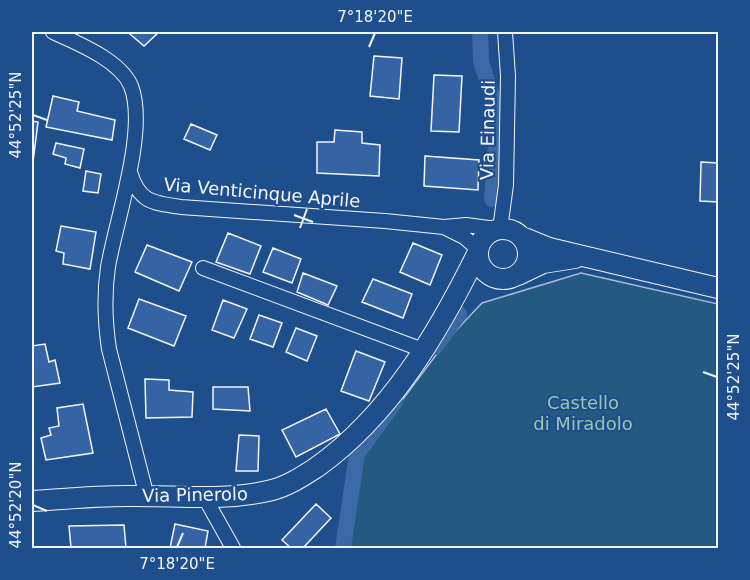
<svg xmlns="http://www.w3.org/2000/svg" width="750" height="580" font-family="'DejaVu Sans',sans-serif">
<rect width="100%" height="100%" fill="#1f4e8c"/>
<path fill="#245a82" stroke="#a8bbd7" stroke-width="1.5" d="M581,273L718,304V548H348L361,455L448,339L482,303Z"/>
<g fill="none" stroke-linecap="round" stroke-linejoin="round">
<path stroke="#3b69a3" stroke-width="16" d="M480,32L481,61L498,115L492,199
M435,347L459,314
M343,548L357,454L395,402"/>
</g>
<path fill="#3563a3" stroke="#f2f6ff" stroke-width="1.5" d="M133,32H159L144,46L130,34Z
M374,56L402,58L399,99L370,96Z
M434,75L462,76L459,132L431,131Z
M53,96L79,102L77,111L115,120L112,140L46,127Z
M32,121L38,122L33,162L32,161Z
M191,124L217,135L210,150L184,139Z
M335,130L362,132V143L380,145L379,176L317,173V142H334Z
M56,143L84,149L80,168L65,164L66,158L53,154Z
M425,156L479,160L478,190L424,186Z
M701,162L718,163V202L700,201Z
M86,171L101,174L98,193L83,191Z
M61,226L96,232L90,269L63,264L64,253L56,251Z
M228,233L261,246L250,274L216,262Z
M413,243L442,255L430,285L400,272Z
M147,245L192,262L179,291L135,272Z
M273,248L301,259L292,283L263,272Z
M303,273L337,286L328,305L297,292Z
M373,279L412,294L403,318L362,302Z
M139,299L186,316L174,346L128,328Z
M223,300L247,309L234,338L212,330Z
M259,315L282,323L273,347L250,339Z
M296,328L317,336L307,361L286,352Z
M45,344L49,362L55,360L60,383L32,387V345V346Z
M356,351L385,362L369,401L341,391Z
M145,379L169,380V390L193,392L192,417L146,418Z
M213,387H248L250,411L213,409Z
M83,404L93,453L46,460L41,438L51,435L49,428L59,426L57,408Z
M326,409L340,434L296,457L282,430Z
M239,435L259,436L258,471H236Z
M316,504L331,518L303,548H291L282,540Z
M175,524L208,531L205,548H170Z
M124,525L126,548H71L69,526Z"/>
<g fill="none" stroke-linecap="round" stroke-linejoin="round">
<defs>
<path id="street" d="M53,32C77,43 120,60 131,86C148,130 116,220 108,267C104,294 105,322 109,349L147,497
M130,172C139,202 152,203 181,207L385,221L444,227L466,225L496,229
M444,227L464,237L478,249
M500,229L506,185L508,76L505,32
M203,268L423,350
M205,498L233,548"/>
<path id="secondary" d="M478 254a25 25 0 1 1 50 0a25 25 0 1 1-50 0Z
M522,237L549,248L718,288
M518,275L543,263L575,258
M32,501C63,499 95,496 127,496C176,495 224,502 272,490C288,486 303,476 317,467C390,415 438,333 477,254"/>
</defs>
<use href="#street" stroke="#f2f6ff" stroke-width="16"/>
<use href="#secondary" stroke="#f2f6ff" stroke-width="22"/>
<use href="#street" stroke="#1f4e8c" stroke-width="14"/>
<use href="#secondary" stroke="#1f4e8c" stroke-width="20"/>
</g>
<path fill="none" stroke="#f2f6ff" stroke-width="2" d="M369,47L375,33M33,115L47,120M294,215L313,222M300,228L307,209M703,372L717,377M33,505L47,511M177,547L183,533"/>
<g text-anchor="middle" stroke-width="4.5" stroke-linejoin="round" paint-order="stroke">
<g font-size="18" fill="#f2f6ff" stroke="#1f4e8c">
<text transform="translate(488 130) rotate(-89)" y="6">Via Einaudi</text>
<text transform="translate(262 193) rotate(5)" y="6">Via Venticinque Aprile</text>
<text transform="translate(195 495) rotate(-1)" y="6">Via Pinerolo</text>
</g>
<g font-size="18" fill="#97c8a6" stroke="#1f4e8c">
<text x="583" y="409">Castello<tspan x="583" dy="21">di Miradolo</tspan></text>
</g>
</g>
<rect width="750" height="580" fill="none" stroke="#1f4e8c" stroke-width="66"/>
<rect x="33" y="33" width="684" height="514" fill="none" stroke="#f2f6ff" stroke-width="2"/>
<g font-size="15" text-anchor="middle" fill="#f2f6ff">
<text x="375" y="22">7°18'20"E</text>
<text transform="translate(16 115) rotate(-90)" y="5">44°52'25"N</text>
<text transform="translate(734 377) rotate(-90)" y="5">44°52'25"N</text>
<text transform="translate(16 505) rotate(-90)" y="5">44°52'20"N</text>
<text x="177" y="569">7°18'20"E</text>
</g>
</svg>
